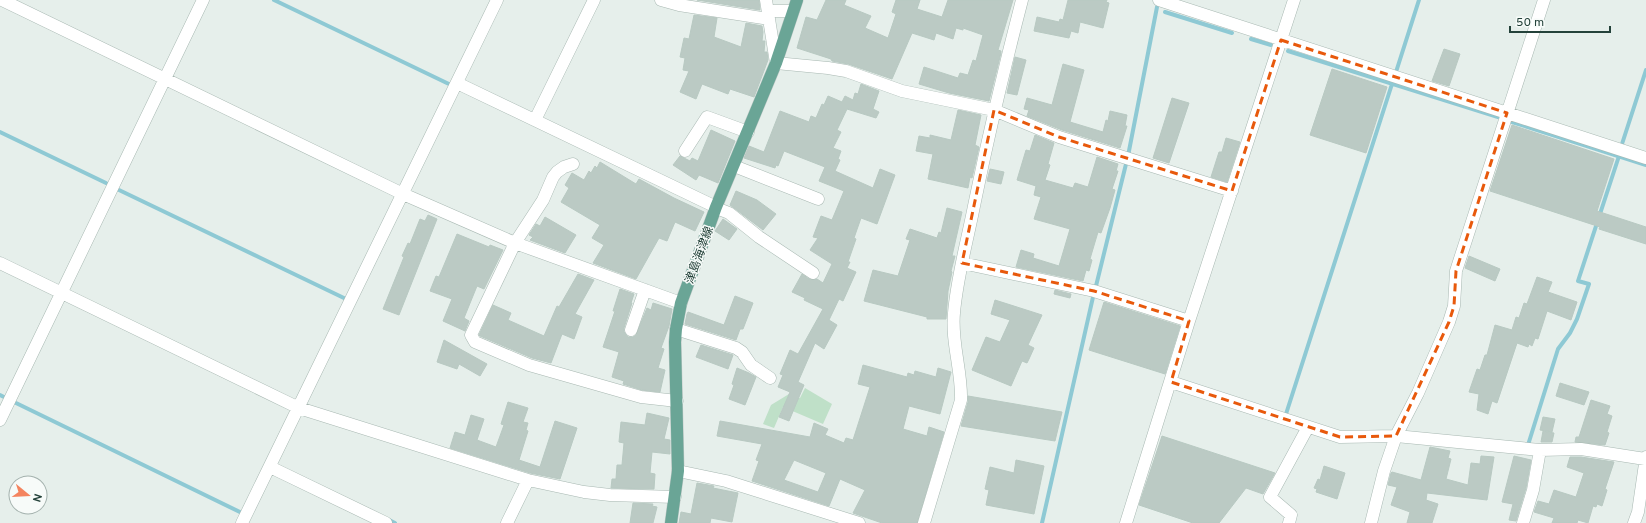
<svg xmlns="http://www.w3.org/2000/svg" width="1646" height="523" font-family="Overpass,'Noto Sans JP',sans-serif">
<rect width="100%" height="100%" fill="#e6efeb"/>
<path fill="#bfe0c8" d="M805,388L832,404L823,424L783,407L774,428L763,424L771,405L789,394L800,398Z"/>
<g fill="none" stroke-linecap="round" stroke-linejoin="round">
<path stroke="#8ec9d4" stroke-width="4" d="M274,0L451,85
M1165,12L1232,33
M1251,39L1271,45
M1288,51L1498,117
M1396,72L1419,0
M1512,122L1646,165
M0,132L106,183
M1622,144L1646,70
M1128,156L1157,7
M119,190L346,299
M1096,286L1126,164
M0,395L4,397
M16,403L244,514
M1286,414L1392,84
M1528,445L1558,349L1570,333L1577,319L1589,284L1578,281L1619,156
M387,519L395,523
M1042,523L1093,297"/>
</g>
<path fill="#bbcac4" stroke="#b8c9c2" fill-rule="evenodd" d="M697,0H759L760,10Z
M826,0H846L844,5L871,16L865,28L888,38L896,14L892,12L896,0H920L917,9L942,17L948,0H1013L998,50L1001,51V53L989,101L949,93L919,84L924,67L958,78L960,73L968,75L973,60L976,61L983,35L963,28V30L956,28L953,39L936,33L934,40L912,33L892,79L848,64L832,61L831,59L797,48L806,17L817,20Z
M1068,0H1107L1106,2L1109,3L1103,28L1080,22L1078,33L1071,31L1069,38L1034,31L1037,17L1059,22L1060,19L1063,20Z
M694,15L717,18L714,37L741,47L746,23L762,26L763,32L762,41H765L764,52H767L768,60L754,97L730,89L728,94L702,84L696,99L680,92L689,71L683,70L685,58L680,57L684,38L689,39Z
M1444,49L1460,54L1449,86L1432,81Z
M1015,57L1026,60L1017,95L1007,93Z
M1063,64L1084,70L1070,122L1103,132L1106,120L1108,121L1110,111L1127,115L1125,126H1127L1120,148L1062,130L1027,116L1029,110L1024,109L1027,98L1052,105Z
M1332,69L1387,87L1366,153L1310,135Z
M861,84L879,91L873,109L879,112L876,118L847,109L837,130L841,132L833,148L841,151L838,159L840,160L835,171L873,188L880,169L895,175L877,224L861,218L854,238L856,239L848,262H850L847,268L856,272L843,301L839,299L829,320L837,325L824,349L815,343L798,382L804,385L789,421L779,417L790,392L778,387L783,375L780,374L790,350L798,354L823,309L804,300L805,298L792,292L802,274L809,279H817L823,283L832,264L810,250L818,238L813,237L821,216L832,220L844,191L819,181L825,167L784,151L778,166L776,165L775,168L744,158L749,146L764,152L780,111L809,122L811,116L816,118L822,104L824,105L828,96L842,102L845,96L853,100L855,93L858,94Z
M1172,98L1189,103L1169,163L1153,158Z
M958,110L981,115L975,145L979,147L972,178L970,177L968,188L928,179L933,154L916,151L919,136L930,138V135L951,140Z
M1512,125L1614,159L1597,211L1646,227V244L1599,229L1600,227L1490,191Z
M711,130L735,141L718,183L699,175L696,180L673,165L680,156L690,161L692,158L698,161Z
M1035,135L1054,143L1048,164L1050,165L1045,180L1073,188L1075,183L1088,187L1097,157L1118,164L1116,171H1118L1112,189L1115,190L1110,208L1101,233L1098,232L1090,259L1092,260L1089,271L1086,270L1083,281L1016,267L1021,250L1034,254L1033,258L1059,266L1070,229L1034,219L1041,197L1034,195L1036,186L1017,180L1026,150L1030,151Z
M1226,138L1240,142L1227,182L1211,177L1219,152H1222Z
M600,162L636,184L639,179L674,198L704,212L695,231L675,222L667,241L659,238L636,279L593,263L604,245L592,238L600,225L561,202L569,188L565,185L572,173L584,180L589,171L591,173L595,166L597,168Z
M990,169L1004,172L1001,184L987,181Z
M736,191L757,200L776,214L763,230L730,205Z
M947,208L962,212L952,256H955L951,271L952,272L948,291L946,319H927V317L864,301L873,270L898,276L910,240L906,239L910,229L937,238L939,232L941,233Z
M428,215L437,219L399,315L383,309L404,257L402,256L408,243L410,244L420,219L425,221Z
M545,217L576,235L565,253L530,240L533,237L529,235L536,224L540,226Z
M723,219L737,229L729,240L715,231Z
M457,234L489,247L490,245L503,250L484,289L477,286L464,318L469,321L465,331L443,321L452,299L430,291L436,276L439,277Z
M1469,256L1500,269L1495,281L1465,268Z
M578,274L594,280L575,314L582,317L574,339L562,334L551,363L532,358L480,336L479,335L493,305L511,313L508,320L544,336L557,306L559,307Z
M1537,277L1552,282L1548,292L1577,302L1571,320L1547,311L1538,339L1535,338L1532,346L1529,344L1528,347L1517,343L1497,403L1492,401L1488,414L1477,410L1479,394L1469,392L1477,369L1480,370L1485,355H1487L1495,325L1512,330L1516,317L1519,318L1524,303L1527,304Z
M620,289L634,294L631,303H632L624,328V332L628,337H633L636,335L647,308L651,310L653,303L672,309L669,326L661,348L664,349L658,368L665,370L660,392L642,390L623,384L624,381L612,377L619,352L603,347L615,311H613Z
M1055,290L1071,294L1070,298L1054,294Z
M735,296L753,303L743,329H740L736,340L685,324L687,314L688,312L724,325Z
M995,300L1042,315L1028,345L1034,348L1029,359L1027,363L1022,361L1011,386L972,370L986,337L1000,342L1010,320L991,314Z
M1104,302L1180,326L1165,374L1089,350Z
M444,340L487,364L480,376L459,364L457,369L437,362Z
M701,345L733,355L728,369L696,357Z
M863,365L907,377L908,373L914,375L915,371L936,377L938,368L951,372L940,414L909,406L903,429L927,436L929,427L944,432L917,523H882L853,513L865,490L840,479L829,506L752,481L759,461L756,460L762,444L717,436L720,421L810,437L814,423L828,429L825,435L844,443L846,438L853,440L870,387L858,384ZM794,460L826,473L818,492L784,480Z
M737,368L749,373L756,377L745,405L729,399L734,385L732,384Z
M1560,383L1589,392L1584,405L1556,396Z
M968,396L1062,412L1055,441L961,426L968,402Z
M1591,400L1610,406L1607,414L1612,416L1607,432L1609,433L1605,445L1575,442L1576,437H1579Z
M508,402L528,408L523,422L528,423L526,430L528,431L519,460L540,467L555,421L577,428L560,479L530,473L450,448L455,432L465,435L471,415L484,419L477,440L496,447L504,425L501,424Z
M647,413L669,418L664,439L670,440V454L652,452L650,473L655,474L654,489L611,488L612,479H616L617,465H622L624,443L619,442L621,422L645,425Z
M1543,417L1555,419L1552,432L1540,430Z
M1543,431L1554,433L1552,442H1541Z
M1162,436L1275,473L1263,494L1246,488L1219,523H1193L1139,505Z
M1430,447L1450,451L1448,458L1451,459L1446,479L1468,485L1471,463L1480,464L1481,456L1494,457L1487,500L1427,493L1426,500L1438,504L1432,523H1407L1410,512L1391,505L1397,487L1388,485L1391,473L1392,472L1421,480Z
M1514,456L1531,460L1526,488L1516,521L1509,520L1513,504L1502,502Z
M1570,457H1581L1614,462L1605,489L1607,490L1602,506L1597,504L1596,507L1593,506L1588,523L1578,520L1577,523H1552L1554,518L1534,512L1538,501L1549,504L1554,490L1576,497L1584,473L1567,467Z
M1016,460L1044,466L1034,514L986,505L989,490L985,489L990,467L1014,473Z
M1324,466L1345,473L1337,499L1316,492L1317,489L1314,488L1318,479L1320,480Z
M697,483L714,486L713,488L738,493L732,522L711,518L710,523H679L681,512L691,514Z
M633,503L653,504L652,506L657,507L653,523H630Z"/>
<g fill="none" stroke-linecap="round" stroke-linejoin="round">
<defs>
<path id="minor" d="M2,0L403,194L515,243L681,303
M661,0L679,5L769,19
M766,0L776,63L828,68L846,71L902,91L994,110L1059,137L1232,191
M1159,0L1646,158
M768,11H793
M457,83L716,207
M535,120L594,0
M685,151L707,117L748,132
M573,164L564,167L557,172L553,177L543,200L515,243L471,335L475,342L529,365L641,397L677,401
M734,166L818,199
M716,208L729,213L759,237L813,273
M0,263L299,408L528,480L584,492L610,495L675,497
M962,263L1094,291L1189,321
M676,329L736,348L742,352L751,365L770,378
M631,330L645,290
M1171,382L1340,437L1396,436L1540,450L1581,449L1645,459
M0,420L203,0
M270,467L386,523
M678,471L726,481L859,523
M242,523L497,0
M507,523L528,480
M924,523L961,400C962,371 951,342 954,313C957,277 967,242 974,206C988,137 1004,69 1022,0
M1126,523L1189,321L1294,0
M1289,523L1291,515L1270,497L1308,427
M1371,523L1384,471L1396,436L1418,393L1449,322L1454,306L1456,271L1544,0
M1523,523L1533,490L1540,450
M1634,523L1638,512L1646,457"/>
<path id="major" d="M671,523L678,471L675,342L676,329L681,303L716,207L776,63L797,0"/>
</defs>
<use href="#minor" stroke="#a8b8b2" stroke-width="13"/>
<use href="#major" stroke="#c2cac8" stroke-width="13"/>
<use href="#minor" stroke="#fff" stroke-width="12"/>
<use href="#major" stroke="#6aa596" stroke-width="12"/>
</g>
<path fill="none" stroke="#e8590c" stroke-width="3" stroke-dasharray="8 5" stroke-linejoin="round" d="M1281,40L1507,113L1456,271L1454,306L1449,322L1396,436L1340,437L1171,382L1189,321L1094,291L962,263L994,110L1059,137L1232,191Z"/>
<g text-anchor="middle" stroke-width="3" stroke-linejoin="round" paint-order="stroke">
<g font-size="12" fill="#24423a" stroke="#f7fbf9">
<text transform="translate(699 255) rotate(-70)" y="4">津島海津線</text>
</g>
</g>
<g transform="translate(28 495) rotate(108)"><circle r="19" fill="#f7fbf9" stroke="#a3b1ad"/>
<path d="M0-3L7 15L0 10L-7 15Z" fill="#f4845f"/>
<text y="-6" font-size="11" font-weight="bold" text-anchor="middle" fill="#24423a">N</text>
</g>
<path d="M1510 26v6h100v-6" fill="none" stroke="#24423a" stroke-width="2"/>
<text x="1516" y="26" font-size="12" fill="#24423a" stroke="#f7fbf9" stroke-width="3" paint-order="stroke">50 m</text>
</svg>
